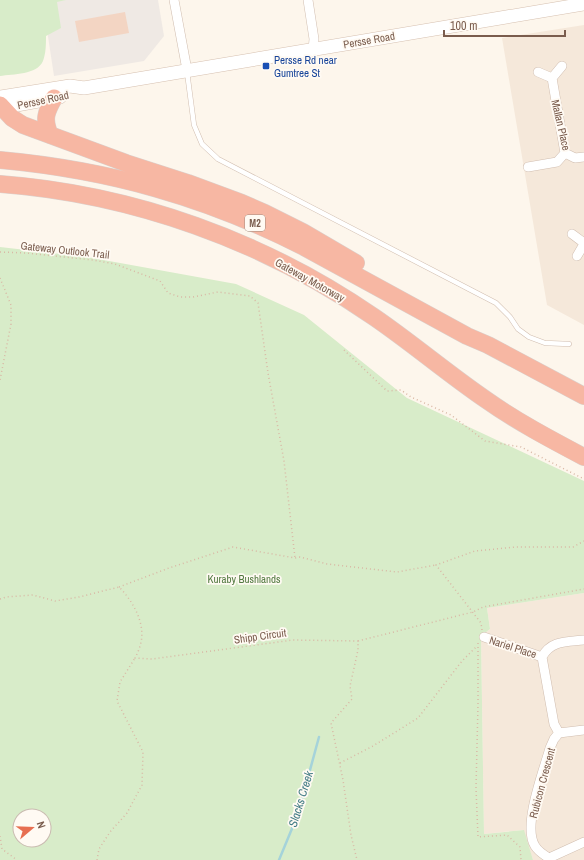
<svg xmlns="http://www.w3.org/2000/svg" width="584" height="860" font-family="'Archivo Narrow',sans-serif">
<rect width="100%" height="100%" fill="#fdf6ec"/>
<path fill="#f5e8da" d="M584,25V325L547,305L502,38Z
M584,593V860H533L523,830L484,834L481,636L490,629L487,608Z"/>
<path fill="#efe9e4" d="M66,0H158L164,36L144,61L54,76L47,30L57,1Z"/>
<path fill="#d8ecc9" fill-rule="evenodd" d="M0,0H66L57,2L61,28L46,36C46,44 46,53 43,61C37,75 13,74 0,76Z
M0,247L87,257L236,284L304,315L407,398L584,481V593L487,608L490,629L481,636L484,834L524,830L533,860H0ZM20,816H44V840H20Z"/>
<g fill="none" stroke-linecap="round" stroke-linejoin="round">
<path stroke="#a5d3da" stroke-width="2.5" d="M279,860L298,814L319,737"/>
</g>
<path fill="#f3d5c3" d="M125,12L129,33L79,42L75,21Z"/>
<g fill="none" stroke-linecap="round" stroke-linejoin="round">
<defs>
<path id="lane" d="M187,72L194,125L202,144L218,159L496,303L510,317L518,329L529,337L545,343L569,344"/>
<path id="street" d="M174,0L187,70
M308,0L314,39L313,50
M538,72L552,78L562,66
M552,78L565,153L575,158L584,157
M528,167L557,162L565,153
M572,234L584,243
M577,256L584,244
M484,637L542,657
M559,733L584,730
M549,858L584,842
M549,860V858C544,855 538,851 535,846C522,826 544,770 550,748L554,739L559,733L554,724L542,657C551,640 567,642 584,640"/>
<path id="secondary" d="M0,97L70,86L84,88L584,4
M0,108L60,97"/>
<path id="highway" d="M0,105L12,118L23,125L126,163L188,183L242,203L265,213L303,232L356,263
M50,135C43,119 46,112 54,98
M0,160C109,170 206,197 304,247L467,336L488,345L584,396
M0,184C133,194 264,241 374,317C412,343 447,373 485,399C516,421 550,439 584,457"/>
</defs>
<use href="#lane" stroke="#d1beb0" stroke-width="5.5"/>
<use href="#street" stroke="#d1beb0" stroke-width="10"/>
<use href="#secondary" stroke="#d6c0b0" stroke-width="14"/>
<use href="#highway" stroke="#dad1cd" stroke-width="18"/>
<path stroke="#d9b8a5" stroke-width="1.5" stroke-dasharray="1 3" stroke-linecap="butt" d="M0,252L26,253L93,260L115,264L160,281L168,293L180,297H193L218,292L250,296L258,303L268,373L284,461L295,558
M0,278L11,305V324L0,380
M344,350L387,391L401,390L411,397L451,415L485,441L521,447L584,479
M119,587L169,568L233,547L295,558L300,557L327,564L397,572L436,565
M0,599L6,597L33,595L55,601L79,597L119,587C133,601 147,625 140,646C139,650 137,654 135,658L152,659L293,640L358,641V650L350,686L352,699L331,723L343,780L351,835L357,860
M482,630L481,623L436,565L475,551L516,547H573L584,541
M358,641L473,612L483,607L584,589
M478,643V704L476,788L478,837L507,835L520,847L521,860
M340,763L373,746L418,718L462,661L477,646
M0,836L2,849L17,860
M97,860L99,849L110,832L127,813L142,785L143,752L117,701L120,682L135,658"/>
<use href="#lane" stroke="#fff" stroke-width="4.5"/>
<use href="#street" stroke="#fff" stroke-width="9"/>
<use href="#secondary" stroke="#fff" stroke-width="13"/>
<use href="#highway" stroke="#f7b7a3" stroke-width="17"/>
</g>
<rect fill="#1a4fb4" stroke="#fffaf3" stroke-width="1.5" x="262" y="62" width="8" height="8" rx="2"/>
<g text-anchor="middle" stroke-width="3.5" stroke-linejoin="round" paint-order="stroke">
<rect fill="#fffaf3" stroke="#a28b7f" stroke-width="1" x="245" y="215" width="20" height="16" rx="3"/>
<g font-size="10" font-weight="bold" fill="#7a5c4d">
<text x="255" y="227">M2</text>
</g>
<g font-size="11" fill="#7a5c4d" stroke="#fffaf3">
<text transform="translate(369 40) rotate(-10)" y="4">Persse Road</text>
<text transform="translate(43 100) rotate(-12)" y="4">Persse Road</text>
<text transform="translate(561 125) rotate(77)" y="4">Mallan Place</text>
<text transform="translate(65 250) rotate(6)" y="4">Gateway Outlook Trail</text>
<text transform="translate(310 280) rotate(29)" y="4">Gateway Motorway</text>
<text transform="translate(260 636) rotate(-8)" y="4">Shipp Circuit</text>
<text transform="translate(513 647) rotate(18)" y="4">Nariel Place</text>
<text transform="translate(542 783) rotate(-75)" y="4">Rubicon Crescent</text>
</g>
<g font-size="11" fill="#164399" stroke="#fffaf3" text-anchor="start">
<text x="274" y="64">Persse Rd near<tspan x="274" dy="13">Gumtree St</tspan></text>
</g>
<g font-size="11" fill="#537a41" stroke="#fffaf3">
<text x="244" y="583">Kuraby Bushlands</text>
</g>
<g font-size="12" font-style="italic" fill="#437c86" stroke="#fffaf3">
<text transform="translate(301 799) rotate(-73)" y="4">Slacks Creek</text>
</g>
</g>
<g transform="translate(32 828) rotate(71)"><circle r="19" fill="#fffaf3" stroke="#cabbb1"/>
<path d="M0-3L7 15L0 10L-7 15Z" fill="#e76f51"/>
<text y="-6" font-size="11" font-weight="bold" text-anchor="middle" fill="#7a5c4d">N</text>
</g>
<path d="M444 30v6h121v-6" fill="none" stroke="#7a5c4d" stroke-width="2"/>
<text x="450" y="30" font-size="12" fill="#7a5c4d" stroke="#fffaf3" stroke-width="3" paint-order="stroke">100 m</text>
</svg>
